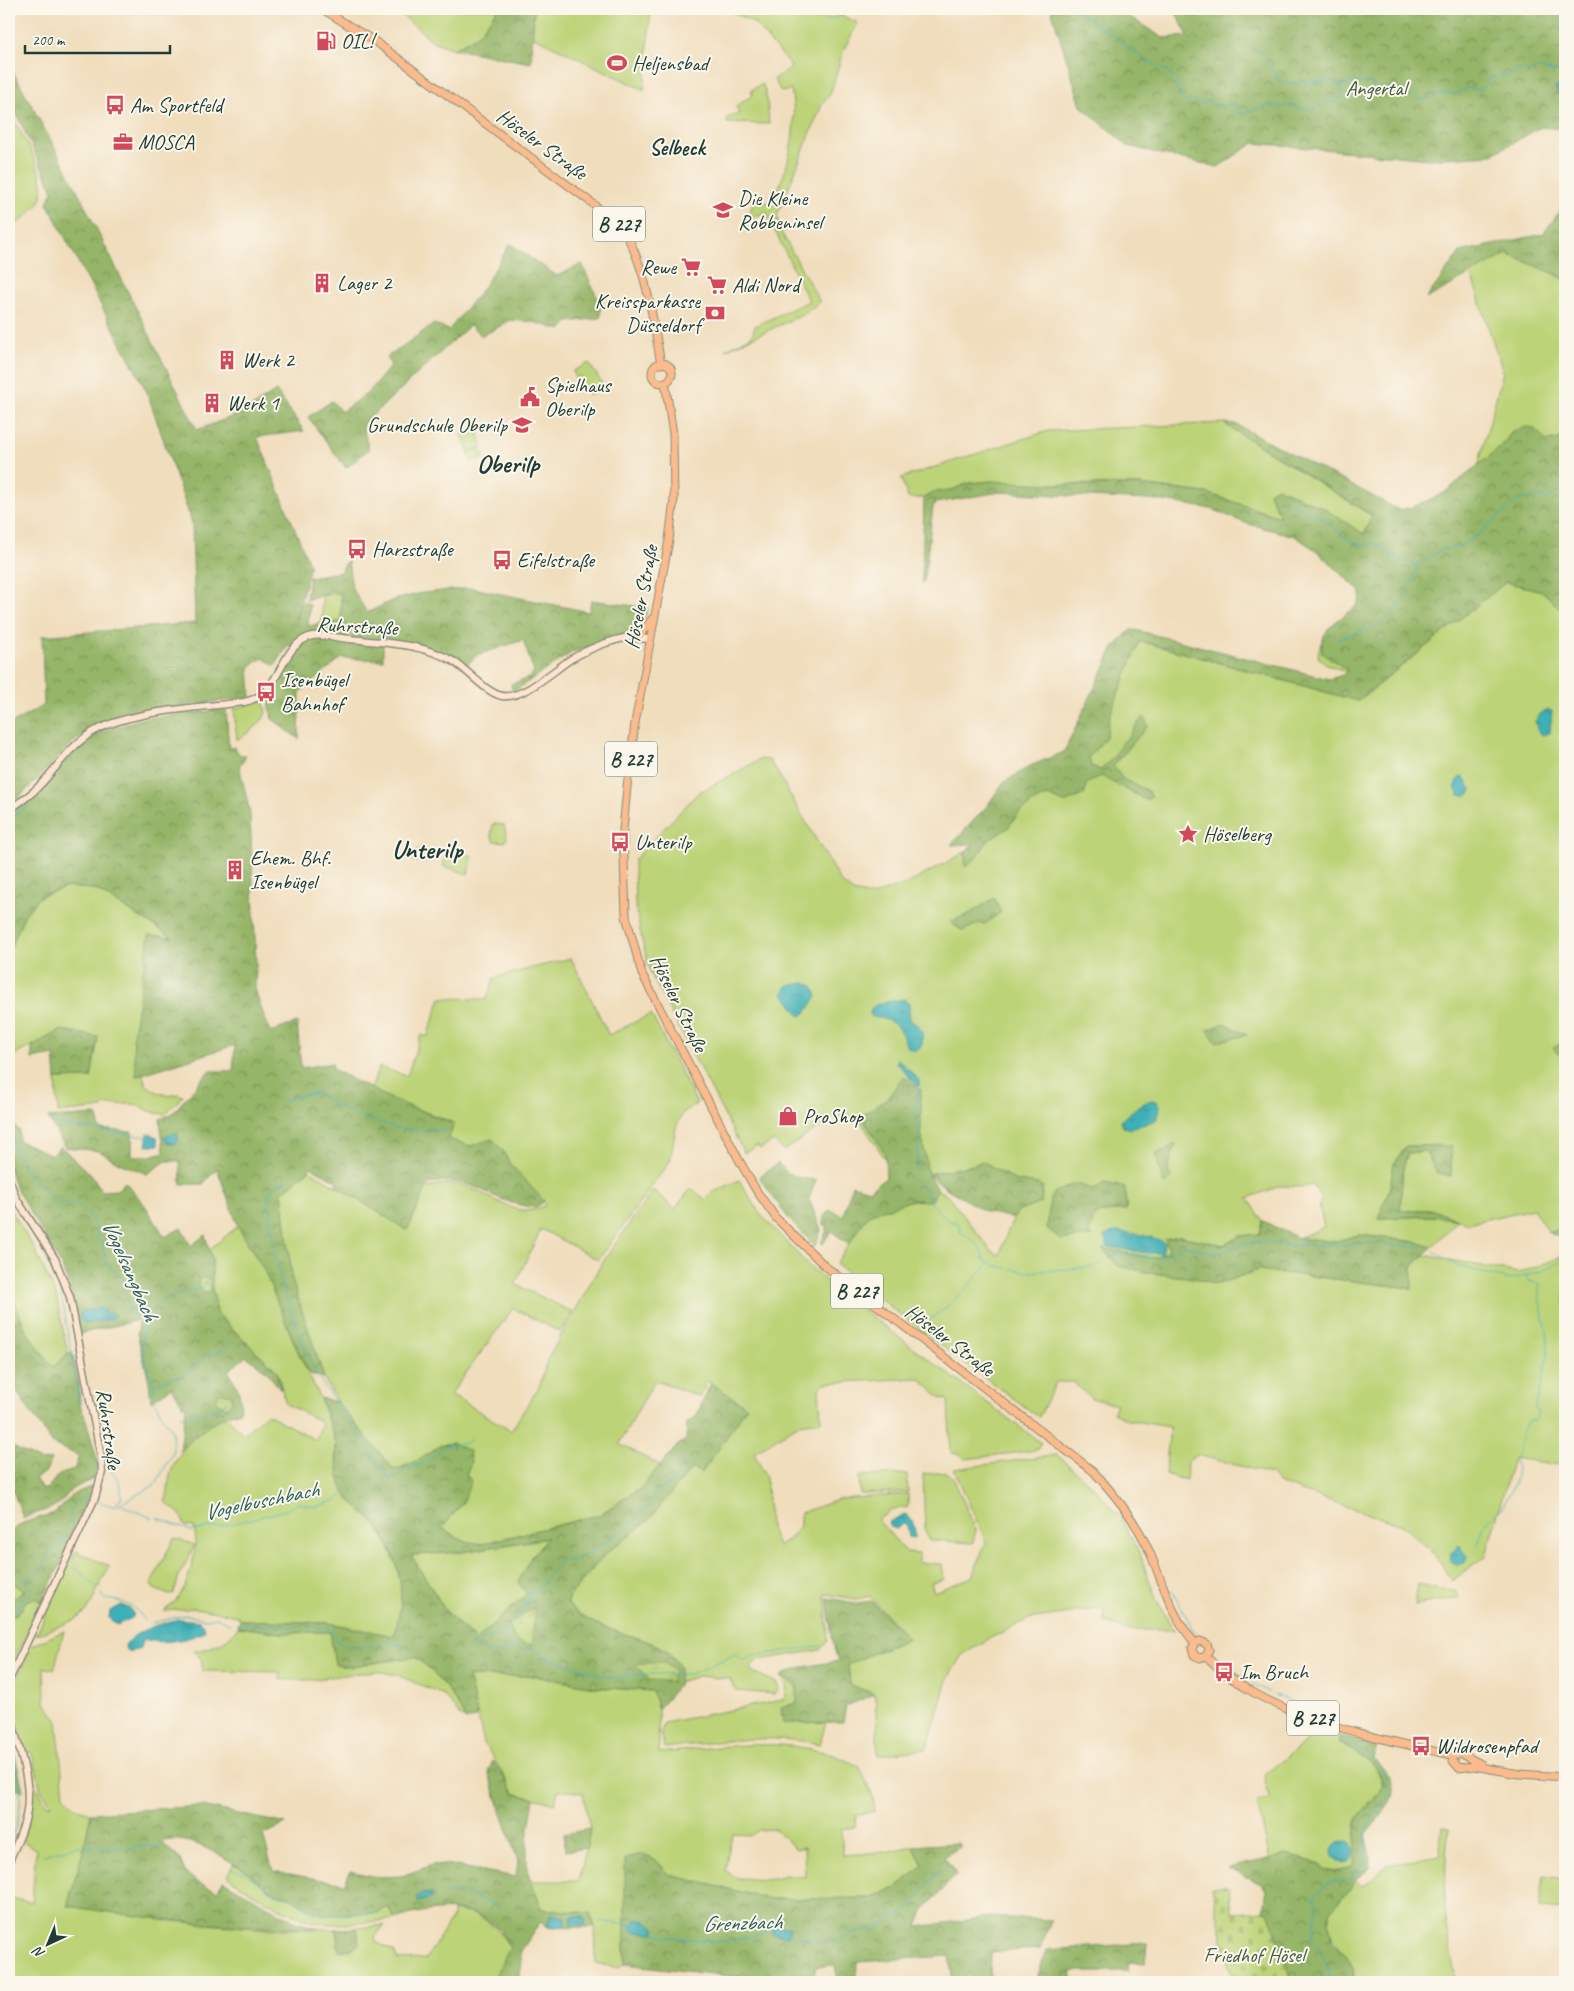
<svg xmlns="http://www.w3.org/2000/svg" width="1574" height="1991" font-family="Caveat,sans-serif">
<defs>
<pattern id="forest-crowns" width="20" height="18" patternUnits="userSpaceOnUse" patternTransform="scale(1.25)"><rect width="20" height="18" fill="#95b568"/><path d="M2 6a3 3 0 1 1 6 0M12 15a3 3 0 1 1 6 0" fill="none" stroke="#799456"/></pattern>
<pattern id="wetland-marsh" width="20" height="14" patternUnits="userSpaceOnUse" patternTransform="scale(1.25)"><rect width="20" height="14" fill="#bcd377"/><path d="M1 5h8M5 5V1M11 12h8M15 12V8" fill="none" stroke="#a1b668"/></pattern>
<pattern id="cemetery-stones" width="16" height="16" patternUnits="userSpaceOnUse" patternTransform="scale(1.25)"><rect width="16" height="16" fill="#bcd377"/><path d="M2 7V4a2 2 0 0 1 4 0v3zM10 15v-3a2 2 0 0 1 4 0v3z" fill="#a1b668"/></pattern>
<pattern id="water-ripples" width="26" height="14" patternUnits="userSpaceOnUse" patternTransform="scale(1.25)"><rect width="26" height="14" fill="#3eafb6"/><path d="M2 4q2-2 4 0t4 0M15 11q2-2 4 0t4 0" fill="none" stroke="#339095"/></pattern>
</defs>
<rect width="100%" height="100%" fill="#fbf7ec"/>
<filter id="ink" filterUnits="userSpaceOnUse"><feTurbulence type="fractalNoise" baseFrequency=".02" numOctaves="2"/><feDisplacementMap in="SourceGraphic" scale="10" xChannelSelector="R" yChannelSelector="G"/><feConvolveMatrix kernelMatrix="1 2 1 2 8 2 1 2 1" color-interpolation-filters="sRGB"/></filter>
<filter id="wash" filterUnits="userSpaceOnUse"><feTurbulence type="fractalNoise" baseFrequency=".0096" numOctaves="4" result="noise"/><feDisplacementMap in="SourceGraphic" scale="20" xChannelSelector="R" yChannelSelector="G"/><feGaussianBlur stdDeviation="1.12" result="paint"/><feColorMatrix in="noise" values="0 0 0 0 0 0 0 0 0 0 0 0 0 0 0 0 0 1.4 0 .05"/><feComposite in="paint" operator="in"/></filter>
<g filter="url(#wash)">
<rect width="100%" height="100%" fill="#f0ddbc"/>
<path fill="#bcd377" stroke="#6e8856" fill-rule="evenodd" d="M395,9H498L479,34L454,49L434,42Z
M534,9H651L644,90L532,36Z
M726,9H827L858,23L843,51L830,95L823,102L777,216L781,232L820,302L802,315L725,350L752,336L755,326L809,301L766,212L752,218L750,211L755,198L771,204C789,169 799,129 791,90L781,92L774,79L792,67L754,23Z
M763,84L767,99L769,124L727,123V118L739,114L736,106L753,95L751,90Z
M9,111C19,130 52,180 40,201C34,212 18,222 9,230Z
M1565,203V1042L1554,1048L1565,1061V1227L1549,1233L1533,1209L1468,1223L1458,1220L1432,1247L1417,1242L1359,1235L1336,1241L1298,1238L1324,1227L1319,1205L1322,1199L1313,1185L1304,1187L1280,1186L1248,1198L1263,1221L1260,1234L1240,1236L1224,1245L1179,1236L1165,1239L1169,1250L1155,1258L1104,1249L1118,1266L1153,1273L1193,1277L1218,1284L1258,1270L1411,1288L1412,1266L1424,1255L1518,1273L1565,1256V1466L1513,1458L1486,1556L1452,1581L1431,1550L1401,1525L1278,1483L1271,1474L1197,1455L1187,1462L1186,1480L1165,1474L1170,1427L1128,1420L1113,1413L1117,1405L1091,1398L1074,1382H1056L1039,1417L924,1333L836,1264L868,1215L912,1200L931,1201L937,1189L950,1198L992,1252L999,1255C1003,1246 1012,1216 1018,1212C1024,1208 1034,1206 1041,1203L1038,1184L1016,1181L982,1161L974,1165L928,1174L890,1166L857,1116L832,1118L784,1151L774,1141L760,1149L757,1146L744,1153L651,974L642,941L635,903L634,860L698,793L761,759L769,760L777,772L840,881L853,892L872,896L913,881L965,852L1009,813L1080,763L1140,641L1358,701L1506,582L1542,591L1560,607L1539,574L1497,583L1347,672L1328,665L1318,657L1319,649L1324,640L1372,599L1325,509L1277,487L1269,492L1281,518L1206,493L1139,485L969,483L952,490L935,492L924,498H908L901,478L1048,431L1223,423L1372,516L1367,530L1419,512L1513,442L1511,433L1503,445L1478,466L1503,372L1471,274L1483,267L1476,249C1520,245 1544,248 1565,203ZM1406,1146H1451V1176L1437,1172L1425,1151L1408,1153L1403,1167L1400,1210H1433L1454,1219L1433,1216L1380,1218L1390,1187L1394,1164ZM1127,1203L1126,1210L1104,1212L1094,1217L1089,1232L1047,1229L1049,1217Z
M589,363L605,388L589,395L580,376L575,378L573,371Z
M477,428L482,447L468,451L462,433Z
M482,449L484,458L470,461L468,452Z
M341,593L342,622L322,623V594Z
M261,700C277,716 249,732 237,740L234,709Z
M493,824L504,825L507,838L505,842L494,841L491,835Z
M423,848L427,854L425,862L407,860L405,855L412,852L415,856L416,850Z
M448,849L473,856L468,874L443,866Z
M67,887L94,889L174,938L149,935L136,1076L143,1075L146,1085L157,1092L169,1096L178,1094L183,1096L165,1114L155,1113L133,1104L104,1105L103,1108L58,1113L56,1079L91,1078L98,1037L62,1030L9,1058V951L25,914L39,897Z
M571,958L609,1035L651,1014L697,1103L683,1113L676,1127L670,1161L598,1260L541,1229L515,1284L572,1312L560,1332L513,1308L451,1394L511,1431L540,1385L547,1360L602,1263L653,1190L675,1209L691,1188L706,1200L712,1193L739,1180L761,1215L810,1267L848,1299L1041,1443L1037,1450L965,1459L960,1454L951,1453L948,1400L941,1398L919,1378L825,1383L819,1389L821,1421L799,1424L754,1453L766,1477L770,1525L778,1547L788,1540L800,1526V1513L840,1499L908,1494V1507L891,1510L878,1520L907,1553L919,1554V1563L942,1564L944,1579L931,1583L934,1592L972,1577L986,1542L954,1469L1057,1455L1094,1488L1121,1518L1140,1555L1156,1599L1174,1630H1125L1104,1622V1608L1029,1619L992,1637L962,1655L947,1680L927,1749L878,1755L875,1694L850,1685L848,1664L908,1639L870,1596L856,1599L825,1594L828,1641L820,1650L758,1660L751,1667L753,1672L777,1683L779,1690L774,1694L737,1691L729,1679L699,1676L678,1682L680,1667C676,1662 671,1653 665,1650C636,1632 591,1632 568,1604L569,1597L605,1554L647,1522L692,1468L702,1473L711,1383L707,1381L700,1397L655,1380L619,1444L660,1465L642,1487L599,1515L481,1544L461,1540L442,1528L463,1502L466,1474L471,1463L453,1443L441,1445L421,1459L394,1471L337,1402L324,1378L292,1280L282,1191L309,1170L407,1229L426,1188C438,1185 449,1182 461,1185C489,1191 516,1223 546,1205L511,1165L501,1148L483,1144L470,1146L447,1139L454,1123L391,1099L371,1089L379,1067L407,1076L421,1035L427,1037L441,998L487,999L494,978Z
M9,1208L34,1248L56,1295L68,1354L53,1367L26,1331L9,1287Z
M238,1226L265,1272L298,1352L320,1398L336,1444V1458L348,1499L375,1523L387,1543L398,1568L403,1598L400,1617L393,1636L329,1623L240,1620L238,1616L195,1608L164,1611C169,1607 175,1602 179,1597C190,1580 199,1547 194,1527L185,1526L180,1514L165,1502C169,1493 168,1484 170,1475C179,1446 201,1430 225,1415L243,1434L267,1414L316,1440L322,1422L286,1404L277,1371L217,1314L212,1287V1259L209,1250Z
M947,1472L954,1480L976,1530L973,1543L928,1540L925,1530L923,1474Z
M907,1474L908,1492L860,1494L859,1476Z
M174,1538L195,1545L179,1576L174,1594L169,1595L154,1589L151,1584Z
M548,1538L531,1557L527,1594L476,1640L447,1613L411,1555L462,1552Z
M76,1551L109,1566L88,1610L75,1620L36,1635Z
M9,1580L25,1591L9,1602Z
M1418,1584L1457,1592L1459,1598L1415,1605Z
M35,1598L42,1602L9,1670V1614L14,1616L22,1609L26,1601Z
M238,1627L281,1633L330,1632L335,1664L345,1667L415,1657C440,1677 451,1692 466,1720L459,1715L444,1695L397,1675L376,1671L309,1680H280V1672L203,1671L201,1659L194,1651C212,1648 228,1643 238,1627Z
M64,1631L54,1670L44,1667L45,1702L57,1720L64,1795L78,1809L91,1813L84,1848L158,1920L266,1929H336L339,1951L359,1944L357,1928L385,1925L375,1937L376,1942L394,1952L398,1960L426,1959L453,1916V1910C482,1915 495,1922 510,1948L492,1982H9V1898L32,1902L36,1850L22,1840C30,1819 33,1802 32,1780L46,1804L52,1805L41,1791L32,1753L23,1749L12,1700L13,1687L31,1646Z
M468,1676H534L594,1687L652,1691L658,1709L659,1753C715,1748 773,1737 827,1753C838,1756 849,1762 859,1766L872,1794L875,1811L856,1815L855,1827L841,1829L843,1855L885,1852L913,1846L923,1865L896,1888L869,1898L770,1899L669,1875L658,1862L626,1858L625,1964L617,1967L596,1964L595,1927L590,1913L542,1909L531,1881H579L590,1829L583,1793L558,1790L555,1803L515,1794L484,1743ZM775,1829L796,1849L804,1847L805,1877L785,1875L766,1880L737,1878L725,1870L732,1834L751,1835L759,1830Z
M781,1676L797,1687L798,1703L783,1723L826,1722L820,1744C764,1733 720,1742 664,1748L661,1734L664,1723L783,1700C789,1690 787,1685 781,1676Z
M1321,1730L1341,1736L1340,1743C1355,1753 1391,1769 1379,1792C1373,1802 1362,1810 1357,1820C1352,1832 1359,1852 1353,1866L1336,1872L1325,1870L1321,1864L1286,1855L1270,1859L1257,1802L1269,1799L1264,1775Z
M1442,1827L1449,1828L1446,1853L1445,1919L1456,1982H1354C1354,1977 1354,1971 1352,1967C1345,1946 1321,1938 1331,1912C1336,1899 1349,1893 1355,1881L1361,1886L1365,1885L1387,1865L1439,1856Z
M233,1864L249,1872L253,1877L276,1894L290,1897L316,1913L388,1907L395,1919C367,1922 337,1928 310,1921C290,1916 244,1889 228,1877Z
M1544,1876L1565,1879V1910L1540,1908Z"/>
<path fill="url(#forest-crowns)" stroke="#5a794e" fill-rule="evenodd" d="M498,9H534L531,63L454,49L479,34Z
M1051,9H1117L1163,38L1188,36L1174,9H1565V129L1541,127L1491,155L1430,159L1254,143L1218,167L1128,146L1081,106Z
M9,64L68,172L197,430L244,412L276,391L304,431L257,437L310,566L295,621L302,602L310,604L308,626L322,623L341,622V593L322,594L306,600L309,577L341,572L346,562L348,561L352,588L367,613L393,600L422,593L472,588L589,612L591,600L648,608L641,628L614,639L572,652L513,692L511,684L529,678L534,672L523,640L477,655L464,668L451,660L383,637V660L341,658L300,692L299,739L272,719L269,700L289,662L299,649L289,644L275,666L263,658L249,667L251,697C209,704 117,710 84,734C56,754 37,784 9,805V725L44,705L42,636L195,623L192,523L147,392L47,203L53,191L9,98Z
M1565,189V280L1555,274L1507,254L1426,299L1460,252L1543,234L1560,211Z
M510,244L557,276L582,264L601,306L600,318L568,322L561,330L533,322L511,320L482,336L470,325L362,425L369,449L346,468L308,417L332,401L341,412L369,392L391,366L387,357L434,324L449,330L483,288Z
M1223,423L1235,424L1399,510L1413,507L1444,493L1503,445L1511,433L1526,427L1534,428L1547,441L1565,438V614L1542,591L1506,582L1358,701L1140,641L1110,715L1106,737L1089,757L1091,766L1101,770L1117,753L1120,744C1131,738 1134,725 1144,717L1148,726L1113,766L1123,779L1148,791L1152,797L1146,800L1101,776L1086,784L1085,794L1064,803L1048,796L1035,801L1017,815L1008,828L988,840L978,856L965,867V853L974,844L951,845L987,806L1003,783L1030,766L1064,752L1113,649L1130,630H1135L1329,679L1343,675L1347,670L1322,653C1317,617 1364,616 1361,592L1317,551L1295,536L1248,524L1212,509L1165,501L1000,492L935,503L933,507L924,581L922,583L924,498L935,492L952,490L969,483L991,481L1067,485H1139L1206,493L1280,517L1269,492L1277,487L1325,509L1364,534L1372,515Z
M226,709L229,749L234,747L240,755H246L243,762L239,765L250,813L256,964L255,991L270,1032L297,1023L301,1068L333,1063L332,1069L391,1099L454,1124L448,1139L470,1146L492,1139L501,1148L511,1165L544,1201L537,1207C491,1206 474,1171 428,1184L407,1230L336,1186L337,1181L311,1167L309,1170L282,1192L292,1280L324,1378L310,1374L298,1352L265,1272L238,1226L217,1168L203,1184H181L180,1161H166L147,1174L119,1163L99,1151L65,1147L48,1118L97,1115L100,1129L132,1132V1156H150L164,1152L160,1119L173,1113L209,1071H233L235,1045L136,1076L133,1036L149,935L172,937L95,889L67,887L39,897L25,914L9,951V813L40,789L76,748L95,734L141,719Z
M994,898L1001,912L985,924L980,923L963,931L950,922L969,914Z
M1224,1023L1247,1035L1216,1042L1208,1030Z
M62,1030L98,1037L91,1078L56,1079L54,1055L32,1059V1046Z
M1565,1042V1061L1553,1048Z
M903,1076L921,1090V1131L928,1174L974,1165L982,1161L1016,1181L1038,1184L1043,1187L1041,1203L1019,1211L1013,1218L986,1212L949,1190L929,1175L937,1189L932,1201L912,1200L868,1215L849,1244L831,1231L823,1244L821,1243L827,1230V1224L824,1225V1216L830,1210L843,1216L852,1185L869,1190L886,1178L885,1153L861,1116L888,1098Z
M9,1121L19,1130V1141L53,1155L60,1146L93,1177L102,1191L117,1190L125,1182L144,1204L165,1237L181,1228L191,1246L205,1235L212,1259V1287L217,1314L277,1371L281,1390L267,1372L246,1356L228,1371C237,1385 242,1395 240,1411C214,1418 198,1434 180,1451L186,1405L183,1406L172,1387L151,1401L149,1381L137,1333L139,1327L138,1320L79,1334L71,1291L61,1265L15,1186L9,1167Z
M1176,1143L1168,1171L1172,1179L1164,1184L1155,1153L1161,1152Z
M1406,1146H1451V1176L1437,1173L1425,1151L1408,1153L1403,1167L1400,1210H1433L1458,1220L1433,1216L1379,1218L1390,1187L1394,1164Z
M778,1163C789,1177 798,1178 816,1180L809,1199L821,1230L815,1246L789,1219L759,1177Z
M1076,1183L1093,1190L1104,1183L1125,1187L1126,1210L1104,1212L1094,1217L1089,1232L1093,1236L1061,1240L1047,1228L1050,1199L1055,1192Z
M1263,1221L1298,1238L1336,1241L1359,1235L1417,1242L1432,1247L1412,1266V1288L1258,1270L1218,1284L1193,1278L1152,1273L1118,1266L1103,1249L1155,1258L1169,1250L1165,1239L1179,1236L1224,1245L1240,1236L1260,1234Z
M1565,1227V1240L1549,1233Z
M9,1287L26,1331L53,1367L72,1351L79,1383L80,1405L86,1420L98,1463L93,1479L72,1489L60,1503L51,1508L23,1518L13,1490L9,1492V1445L41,1461L52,1459L46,1472L35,1478L42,1490L48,1488L58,1475L74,1470L79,1456L53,1444L9,1381Z
M711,1383L747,1407L702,1473L692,1468L647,1522L605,1554L569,1597L568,1604C591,1632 636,1632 665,1650C671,1653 676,1662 680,1667L678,1686L658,1709L652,1691L594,1687L534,1676H468L477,1713L475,1718L466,1720C451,1692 440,1677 415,1657L345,1667L335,1664L330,1632L281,1633L238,1627L240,1620L329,1623L393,1636C408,1597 401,1558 375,1524C366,1512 350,1505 344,1491C337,1477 337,1461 336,1446C335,1430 325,1413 320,1398L337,1402L394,1470L421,1459L441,1445L453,1443L469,1451L471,1463L466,1474L471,1481L463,1502L442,1528L461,1540L481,1544L599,1515L642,1487L678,1445L686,1440L687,1423L696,1417ZM547,1538L531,1557L518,1582L527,1594L476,1640L447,1613L411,1555L462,1552Z
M92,1486L76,1531L42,1602L35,1598L26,1601L22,1609L14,1616L9,1614V1602L25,1591L9,1580V1533L23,1523L54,1513L74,1494Z
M827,1598L856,1603L872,1601L908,1638L848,1664L850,1685L875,1694L846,1706L843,1722L783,1723L781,1707L797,1703V1687L781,1676L797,1668L838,1661C831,1642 830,1619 827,1598Z
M9,1727L23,1791L9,1788Z
M1341,1736L1377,1746L1373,1759C1409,1787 1390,1804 1366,1833L1371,1857L1369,1868L1355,1881L1351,1890L1340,1899L1331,1911L1329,1923L1332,1941L1346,1955L1353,1968L1354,1982H1292L1268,1911H1264L1267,1890L1261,1884L1228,1868L1286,1855L1321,1864L1325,1870L1336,1872L1353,1866C1359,1852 1352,1832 1357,1820C1362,1810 1373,1803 1379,1792C1391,1768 1355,1753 1339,1743Z
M493,1761L515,1794L534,1799L527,1840V1870L542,1909L590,1913L595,1927L550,1928L540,1922L520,1953L522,1962L519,1982H492L510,1948C507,1943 504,1936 500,1931C475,1901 427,1908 395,1919L388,1907L378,1913L327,1915L316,1913L290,1897L276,1894L253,1877L249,1872C224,1859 190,1832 161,1842L180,1859L185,1872L197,1882L217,1891L223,1881L298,1923L319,1928C234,1929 151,1919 67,1906L84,1848L91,1813L202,1806L286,1824L263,1835L273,1871L345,1884L350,1871L376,1877L402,1876L432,1865L445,1864L516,1877L518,1861L488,1772Z
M590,1829L587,1848L565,1851L564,1834Z
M958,1843L961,1846L944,1857L957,1874L923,1911L917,1927L988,1917L1051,1920L1040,1949L991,1952L990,1982H953L949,1956L857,1962L856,1981L837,1976L835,1965L816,1967V1973L776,1979L747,1978L625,1964V1858L643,1854L658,1862L669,1875L770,1899L869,1898L896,1888L923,1865L913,1846Z
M357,1928L359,1944L352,1949L339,1951L336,1929Z
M1147,1943L1145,1963L1129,1962L1128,1971H1073L1072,1982H1036L1046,1950Z"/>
<path fill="url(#wetland-marsh)" stroke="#6e8856" d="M201,1278H209L210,1292L203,1293L198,1284Z
M218,1393L232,1395L231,1403L227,1408L216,1402Z
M534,1608L533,1644L524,1645L515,1640L509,1624Z
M662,1662L675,1670L672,1674V1681L649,1680L635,1664Z"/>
<path fill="url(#cemetery-stones)" stroke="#6e8856" d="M1227,1886L1230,1889L1232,1913L1268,1911L1292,1982H1233L1211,1887Z"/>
<path fill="url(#water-ripples)" stroke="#2e7675" d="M1565,80V98L1559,95L1555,88Z
M1548,710L1552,711L1550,733L1543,735L1538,732L1535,722L1539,714Z
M1463,776L1471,789L1470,794L1466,796L1459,795L1455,788L1459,778Z
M804,983L813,986L817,996L806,1013L800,1016L783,993L787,986Z
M904,999L909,1004L910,1020C922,1029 923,1028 922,1045L916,1051L908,1048C899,1028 898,1020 872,1017L870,1014C870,1001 892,1002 904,999Z
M897,1058L919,1080V1086C909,1080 905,1070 896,1063Z
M1152,1100L1157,1102L1160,1110L1156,1120L1131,1129L1123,1127L1121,1122C1123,1116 1145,1101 1152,1100Z
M148,1133L157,1137L159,1145L146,1146Z
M175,1133L178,1134V1141L174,1144L168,1143L164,1139L165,1137Z
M1113,1232C1125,1232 1159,1236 1165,1244L1162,1253H1148L1107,1247L1104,1236Z
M100,1308L106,1313L115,1315L112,1319L85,1324L80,1319V1312Z
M905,1514C913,1518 916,1529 915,1538L909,1537L907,1525L903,1524L896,1529L890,1527L889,1522Z
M1459,1545L1468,1556L1464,1564L1458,1566L1450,1561L1451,1553Z
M122,1605L130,1609L134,1615L132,1618L117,1625L109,1618L110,1611Z
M179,1619L200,1621L205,1629L203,1633C186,1640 161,1645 144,1639L140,1648L132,1652L126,1650L125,1645C136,1629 161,1624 179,1619Z
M1332 1852a11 11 0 1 1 22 0a11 11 0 1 1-22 0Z
M432,1893V1898L418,1902L416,1897L422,1894Z
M551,1914L565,1917V1926L556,1928L547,1926Z
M575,1916L585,1918V1925H570L571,1917Z
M636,1920H645L655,1927V1933L634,1932L631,1929L632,1924Z
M779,1926L790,1927L788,1936L772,1934L773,1929Z"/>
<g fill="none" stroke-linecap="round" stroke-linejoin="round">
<path stroke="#3eafb6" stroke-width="1" d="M804,9L825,21L839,17
M1074,9L1153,64L1166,70L1179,83L1176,86L1183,102L1190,100L1201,104L1209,100L1213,104L1222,107L1228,103L1239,107L1241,115L1270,104L1279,107L1291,105L1306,110L1315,108L1323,102H1338L1342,97L1341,86L1350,82L1354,84L1368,82L1380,89C1395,87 1409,87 1419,99C1431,100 1433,95 1442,94C1455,93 1457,95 1468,87L1478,90L1486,85L1490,77L1511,76L1516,70L1533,71L1538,68L1556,72L1565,71
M1258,49L1266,56L1277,79L1281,81L1293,84L1301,81L1324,82L1331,80L1340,85
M1281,498L1319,516L1349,540L1364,545L1375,543L1392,557L1416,565L1443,549L1459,547L1478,535L1518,500L1536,496L1547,499L1565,488
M1338,640C1349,633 1360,632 1371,628C1402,617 1404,595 1417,569V566
M9,818L23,810L46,788
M917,1085L919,1097L916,1106L919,1134L917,1170
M283,1101L306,1094L319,1093L333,1104L349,1112L402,1130H445
M52,1124L147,1137
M9,1128L13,1129V1148L36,1184C55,1192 47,1206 75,1203C89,1213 98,1222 97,1240L102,1243L107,1262L122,1280L130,1311L143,1325L142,1342L145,1361L154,1384V1398L161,1415L172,1430L173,1453L155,1485L115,1507L99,1502
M287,1180L272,1188L268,1197L273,1240L282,1284L297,1329L317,1375L384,1472L390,1481L400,1472L421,1464L447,1446L467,1443L471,1439
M913,1180L921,1188L926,1189L932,1205L950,1222L954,1221L960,1226V1232C973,1240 981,1244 984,1260L995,1266L1028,1272L1093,1267L1104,1262
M25,1224L42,1247L58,1287
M1432,1250L1459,1267L1510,1280L1542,1271L1565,1260
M1110,1257C1137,1249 1155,1269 1182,1245L1216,1253L1256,1241L1290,1246L1364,1243L1423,1247
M61,1293L80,1404
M139,1322C148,1312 158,1303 170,1297C183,1291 195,1292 207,1284
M922,1326L954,1301L990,1262
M155,1384L189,1372L208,1355L217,1354L229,1344
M94,1402C98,1421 101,1441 106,1460C110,1476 123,1475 121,1499L113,1506
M180,1416C199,1417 211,1412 227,1402
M121,1505L152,1518
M157,1518L191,1531L222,1526L283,1511L299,1503L317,1507C325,1503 336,1502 342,1496
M1478,1544L1485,1523L1502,1508L1515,1483L1517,1467L1514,1461C1522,1449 1519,1433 1528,1421H1534L1538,1414L1535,1409C1541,1387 1549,1362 1548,1339C1547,1320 1536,1303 1540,1284L1529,1281L1525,1275
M74,1567L97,1588
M1172,1591L1197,1636
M102,1593L105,1599C122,1601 136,1605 144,1620
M9,1610H17L21,1599L31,1594L32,1591L25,1581L26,1578C50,1570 41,1563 53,1548C60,1541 69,1538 73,1528C65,1515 71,1500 88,1498
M152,1623L186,1615L206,1619L217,1617L230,1624
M236,1624L301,1627
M308,1627L332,1629L336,1640L345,1646L373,1647L383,1642L406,1647
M471,1644C486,1651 496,1662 512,1646L522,1650L530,1647L548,1658L608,1677H619L643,1674H691L734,1655L744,1660L757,1655L820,1646
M472,1644C483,1640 495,1637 505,1630C512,1625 514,1616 522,1613L530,1593L537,1591L561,1559L575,1561L600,1546L637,1517L654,1494L673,1481L684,1462
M1221,1659L1242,1677
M1252,1683L1269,1692
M1274,1695L1314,1711
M9,1737C19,1782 28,1801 9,1845
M44,1855L78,1846L112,1849L162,1845
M232,1869L245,1873L274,1894L292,1898L315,1913L328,1915L376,1913
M447,1893C469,1888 481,1903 499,1905
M599,1921L633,1925
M655,1933L669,1937L727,1942L772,1931
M788,1933L796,1937H805L820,1942L837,1943L852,1933L878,1929L890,1918L906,1913L929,1882L947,1865
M1329,1982C1330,1964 1323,1954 1311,1941L1317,1905L1313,1897L1330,1882L1352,1879L1365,1866C1365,1829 1362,1827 1387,1799L1385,1774L1367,1753L1340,1741"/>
</g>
</g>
<g filter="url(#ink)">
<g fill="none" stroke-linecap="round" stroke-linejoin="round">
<defs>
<path id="secondary" d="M9,810C17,804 26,798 33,792C53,774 66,750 88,735C124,710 201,708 244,702C283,695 278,645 312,636C323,634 338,638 350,639C385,643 421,643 453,661C467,669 486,693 502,696C522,700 554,670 571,659C586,650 612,639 631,637C637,637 644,639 650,639
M9,1179L16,1198L55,1259L70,1297L101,1457L102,1472L95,1498L9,1680
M9,1711C16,1740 32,1780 27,1810C25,1827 16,1845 9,1861"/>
<path id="primary" d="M322,9L376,42L620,224C647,266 652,316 661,364
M652 373a10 10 0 1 1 20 0a10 10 0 1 1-20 0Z
M665,382L673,434L674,499L669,540L635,723L627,787L623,830L626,916L642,974L739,1160L756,1190L776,1218L825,1266L1093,1471C1114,1494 1133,1517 1147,1546C1162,1579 1170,1615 1195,1643
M638,638L652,619
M1195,1643L1200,1641L1207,1644L1209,1650L1206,1656
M1195,1643L1192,1648L1194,1655L1200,1658L1206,1656
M1206,1656C1265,1719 1374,1736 1455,1756
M1455,1756L1462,1754L1481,1764
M1453,1761L1459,1768L1474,1766L1519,1774L1565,1777"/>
</defs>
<use href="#secondary" stroke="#888d78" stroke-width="9"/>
<use href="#primary" stroke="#888d78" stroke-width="9"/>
<use href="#secondary" stroke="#fde4d1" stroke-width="6"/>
<use href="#primary" stroke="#fbbb8d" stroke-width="7"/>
</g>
</g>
<defs>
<symbol id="fuel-bare" viewBox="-9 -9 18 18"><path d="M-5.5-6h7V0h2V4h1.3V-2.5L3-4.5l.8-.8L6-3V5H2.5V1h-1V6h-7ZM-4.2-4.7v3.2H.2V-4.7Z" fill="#d1495b" stroke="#fbf7ec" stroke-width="2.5" paint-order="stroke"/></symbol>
<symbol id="stadium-bare" viewBox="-9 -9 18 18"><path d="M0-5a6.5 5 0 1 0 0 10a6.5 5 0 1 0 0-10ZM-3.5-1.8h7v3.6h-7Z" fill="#d1495b" stroke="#fbf7ec" stroke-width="2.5" paint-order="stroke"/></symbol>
<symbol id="bus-bare" viewBox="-9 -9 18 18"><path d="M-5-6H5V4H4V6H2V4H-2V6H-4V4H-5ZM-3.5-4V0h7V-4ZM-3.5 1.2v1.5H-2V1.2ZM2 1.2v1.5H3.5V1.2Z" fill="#d1495b" stroke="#fbf7ec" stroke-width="2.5" paint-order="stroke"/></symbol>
<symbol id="office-bare" viewBox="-9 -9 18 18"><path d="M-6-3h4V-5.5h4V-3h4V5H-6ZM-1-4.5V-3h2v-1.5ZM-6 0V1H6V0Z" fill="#d1495b" stroke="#fbf7ec" stroke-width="2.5" paint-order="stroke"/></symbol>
<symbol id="school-bare" viewBox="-9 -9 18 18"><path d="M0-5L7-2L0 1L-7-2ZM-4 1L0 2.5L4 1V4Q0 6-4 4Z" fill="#d1495b" stroke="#fbf7ec" stroke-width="2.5" paint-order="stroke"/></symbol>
<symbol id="supermarket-bare" viewBox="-9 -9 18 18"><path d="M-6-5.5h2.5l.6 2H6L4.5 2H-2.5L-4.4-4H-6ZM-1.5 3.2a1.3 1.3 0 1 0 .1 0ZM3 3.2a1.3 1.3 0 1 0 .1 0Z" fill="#d1495b" stroke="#fbf7ec" stroke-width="2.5" paint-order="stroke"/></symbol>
<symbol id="building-bare" viewBox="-9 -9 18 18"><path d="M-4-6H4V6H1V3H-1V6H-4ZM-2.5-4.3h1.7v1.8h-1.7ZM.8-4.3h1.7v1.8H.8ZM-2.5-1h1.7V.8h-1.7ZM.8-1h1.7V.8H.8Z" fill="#d1495b" stroke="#fbf7ec" stroke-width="2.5" paint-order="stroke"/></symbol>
<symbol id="bank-bare" viewBox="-9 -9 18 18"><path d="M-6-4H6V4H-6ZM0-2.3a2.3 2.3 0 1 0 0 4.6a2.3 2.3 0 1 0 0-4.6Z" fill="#d1495b" stroke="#fbf7ec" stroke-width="2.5" paint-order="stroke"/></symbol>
<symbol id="civic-bare" viewBox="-9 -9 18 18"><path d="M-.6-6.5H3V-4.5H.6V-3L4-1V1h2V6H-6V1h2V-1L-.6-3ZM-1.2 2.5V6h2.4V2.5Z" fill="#d1495b" stroke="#fbf7ec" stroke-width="2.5" paint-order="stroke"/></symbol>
<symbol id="sight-bare" viewBox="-9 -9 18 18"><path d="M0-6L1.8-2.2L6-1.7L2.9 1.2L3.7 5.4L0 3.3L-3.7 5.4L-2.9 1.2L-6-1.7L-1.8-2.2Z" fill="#d1495b" stroke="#fbf7ec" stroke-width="2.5" paint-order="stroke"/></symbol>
<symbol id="shop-bare" viewBox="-9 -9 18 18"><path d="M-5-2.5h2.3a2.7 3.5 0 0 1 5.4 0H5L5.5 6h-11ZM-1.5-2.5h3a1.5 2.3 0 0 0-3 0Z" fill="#d1495b" stroke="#fbf7ec" stroke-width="2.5" paint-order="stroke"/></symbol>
</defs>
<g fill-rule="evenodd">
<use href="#fuel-bare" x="312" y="27" width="28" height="28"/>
<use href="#stadium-bare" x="603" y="49" width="28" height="28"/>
<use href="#bus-bare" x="101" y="91" width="28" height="28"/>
<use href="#office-bare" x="109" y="128" width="28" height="28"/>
<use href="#school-bare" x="709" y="196" width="28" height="28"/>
<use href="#supermarket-bare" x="677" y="253" width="28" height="28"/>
<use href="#building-bare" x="308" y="269" width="28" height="28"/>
<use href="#supermarket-bare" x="703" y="271" width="28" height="28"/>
<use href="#bank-bare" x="701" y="299" width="28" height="28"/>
<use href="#building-bare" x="213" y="346" width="28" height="28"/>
<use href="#civic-bare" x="516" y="383" width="28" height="28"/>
<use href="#building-bare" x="198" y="389" width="28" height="28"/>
<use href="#school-bare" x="508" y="411" width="28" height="28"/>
<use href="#bus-bare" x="343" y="535" width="28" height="28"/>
<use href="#bus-bare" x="488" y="546" width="28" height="28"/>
<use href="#bus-bare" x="252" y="678" width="28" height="28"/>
<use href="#sight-bare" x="1174" y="820" width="28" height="28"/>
<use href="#bus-bare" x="606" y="828" width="28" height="28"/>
<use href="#building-bare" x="221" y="856" width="28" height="28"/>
<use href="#shop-bare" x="774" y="1102" width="28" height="28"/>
<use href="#bus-bare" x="1210" y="1658" width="28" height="28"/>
<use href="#bus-bare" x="1407" y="1732" width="28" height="28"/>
</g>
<g text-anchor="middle" stroke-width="4" stroke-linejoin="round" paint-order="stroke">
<g fill="#fbf7ec" stroke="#61756b" stroke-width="1">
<rect x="593" y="206.5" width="52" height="35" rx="4"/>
<rect x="605" y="741.5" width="52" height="35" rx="4"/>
<rect x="831" y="1273.5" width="52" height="35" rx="4"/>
<rect x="1287" y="1700.5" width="52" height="35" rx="4"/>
</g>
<g font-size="20" font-weight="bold" fill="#1f3d34">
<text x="619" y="231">B 227</text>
<text x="631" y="766">B 227</text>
<text x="857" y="1298">B 227</text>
<text x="1313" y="1725">B 227</text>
</g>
<g font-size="21" fill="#1f3d34" stroke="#fbf7ec" text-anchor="start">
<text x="341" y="48">OIL!</text>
<text x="632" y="70">Heljensbad</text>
<text x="130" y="112">Am Sportfeld</text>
<text x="138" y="149">MOSCA</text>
<text x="738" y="205">Die Kleine<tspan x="738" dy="24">Robbeninsel</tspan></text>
<text x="676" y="274" text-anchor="end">Rewe</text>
<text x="337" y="290">Lager 2</text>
<text x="732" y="292">Aldi Nord</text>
<text x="700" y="308" text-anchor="end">Kreissparkasse<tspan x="700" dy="24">Düsseldorf</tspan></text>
<text x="242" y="367">Werk 2</text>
<text x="545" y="392">Spielhaus<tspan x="545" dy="24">Oberilp</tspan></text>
<text x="227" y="410">Werk 1</text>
<text x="507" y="432" text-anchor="end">Grundschule Oberilp</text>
<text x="372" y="556">Harzstraße</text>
<text x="517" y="567">Eifelstraße</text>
<text x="281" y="687">Isenbügel<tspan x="281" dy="24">Bahnhof</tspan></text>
<text x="1203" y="841">Höselberg</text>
<text x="635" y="849">Unterilp</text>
<text x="250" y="865">Ehem. Bhf.<tspan x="250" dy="24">Isenbügel</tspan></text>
<text x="803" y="1123">ProShop</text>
<text x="1239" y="1679">Im Bruch</text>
<text x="1436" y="1753">Wildrosenpfad</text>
</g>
<g font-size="21" fill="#3e5b41" stroke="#fbf7ec">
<text x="1376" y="95">Angertal</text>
<text x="1254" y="1962">Friedhof Hösel</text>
</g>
<g font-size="21" fill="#1f3d34" stroke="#fbf7ec">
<text transform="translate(542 144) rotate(36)" y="7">Höseler Straße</text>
<text transform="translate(641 597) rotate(-79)" y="7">Höseler Straße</text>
<text transform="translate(357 626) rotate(3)" y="7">Ruhrstraße</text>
<text transform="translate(679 1003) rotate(64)" y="7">Höseler Straße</text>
<text transform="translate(950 1340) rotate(37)" y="7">Höseler Straße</text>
<text transform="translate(109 1429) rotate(82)" y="7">Ruhrstraße</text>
</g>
<g font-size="22" font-weight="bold" fill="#1f3d34" stroke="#fbf7ec">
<text x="677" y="155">Selbeck</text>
</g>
<g font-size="22" font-style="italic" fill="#285f5b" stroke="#fbf7ec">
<text transform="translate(131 1270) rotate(66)" y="8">Vogelsangbach</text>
<text transform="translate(261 1500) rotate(-12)" y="8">Vogelbuschbach</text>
<text transform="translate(742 1922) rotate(-2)" y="8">Grenzbach</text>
</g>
<g font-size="26" font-weight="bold" fill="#1f3d34" stroke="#fbf7ec">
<text x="508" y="472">Oberilp</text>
<text x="427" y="858">Unterilp</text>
</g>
</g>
<rect width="1574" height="1991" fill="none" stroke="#fbf7ec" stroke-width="30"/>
<g transform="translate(48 1944) rotate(224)" stroke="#fbf7ec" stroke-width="4" paint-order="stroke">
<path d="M0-4L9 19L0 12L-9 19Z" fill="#1f3d34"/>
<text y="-8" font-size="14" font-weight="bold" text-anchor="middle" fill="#1f3d34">N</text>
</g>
<path d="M25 45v8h145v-8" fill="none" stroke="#1f3d34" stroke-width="2.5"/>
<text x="32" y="45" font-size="15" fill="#1f3d34" stroke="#fbf7ec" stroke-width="4" paint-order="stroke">200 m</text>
</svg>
